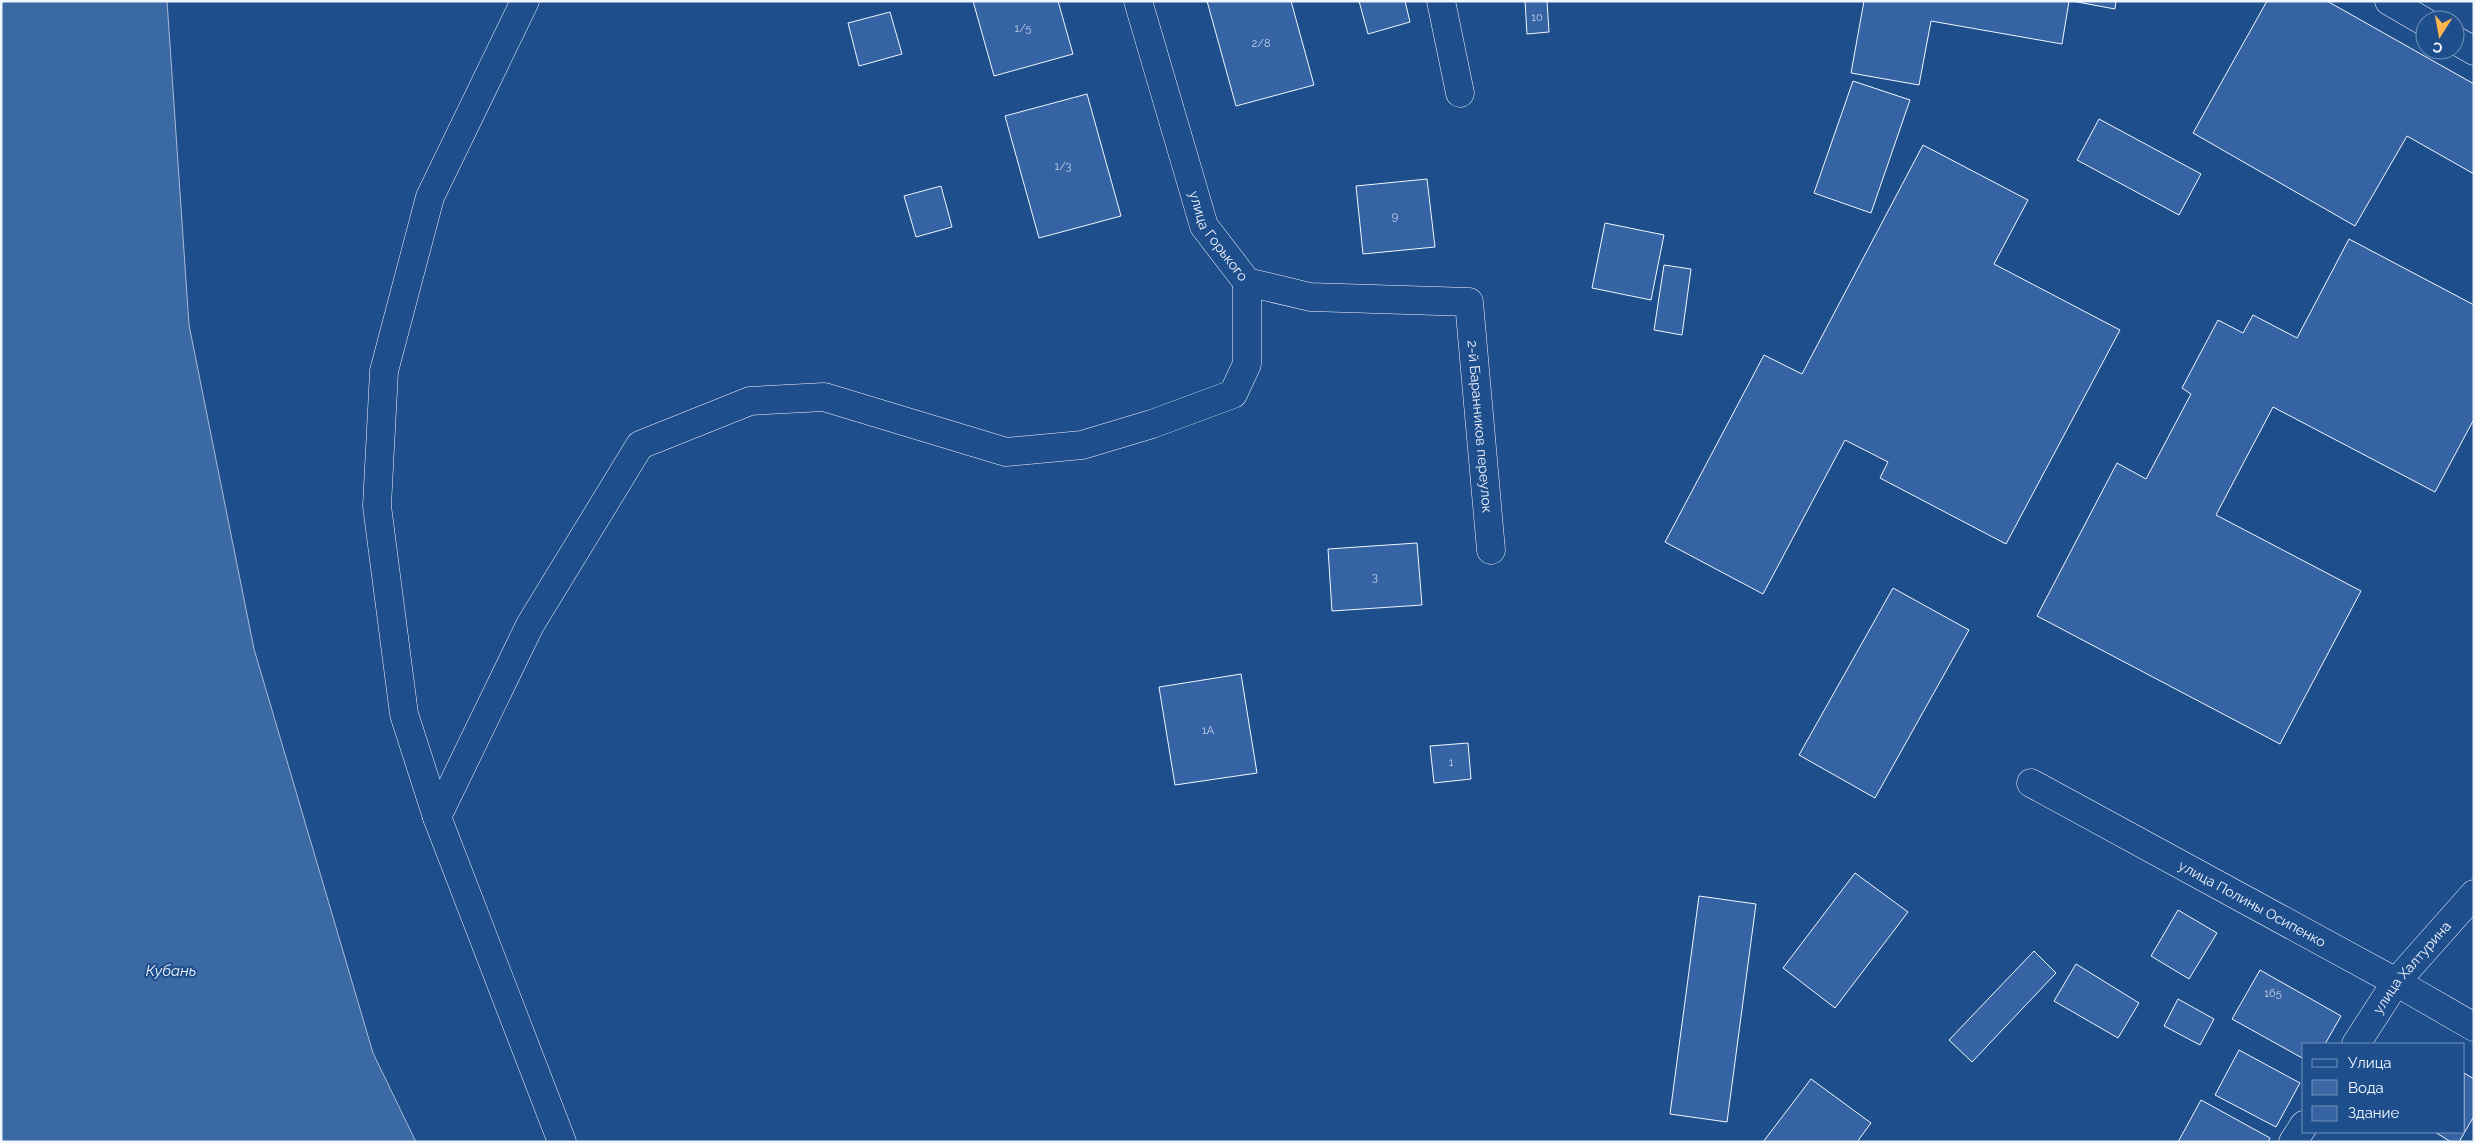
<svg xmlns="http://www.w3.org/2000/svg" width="2475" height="1143" font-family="Raleway,sans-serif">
<rect width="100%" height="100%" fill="#1f4e8c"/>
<path fill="#3b69a3" stroke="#a8bbd7" d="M1,1H167L189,325L254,649L373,1053L416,1142H1Z"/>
<path fill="#3563a3" stroke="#f2f6ff" d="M973,1H1058L1073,54L994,76Z
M1207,1H1291L1314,85L1236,106Z
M1359,1H1405L1410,22L1368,34Z
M1525,1H1547L1549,32L1527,34Z
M1864,1H2069L2062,44L1931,21L1919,85L1851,73Z
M2072,1H2116L2115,9Z
M2267,1H2327L2474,84V174L2407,136L2355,226L2193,133Z
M890,12L902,54L859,66L848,23Z
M1853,81L1910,100L1871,213L1814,193Z
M1087,94L1121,216L1039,238L1005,116Z
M2099,119L2201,174L2179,215L2077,160Z
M1923,145L2028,200L1994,264L2120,330L2006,544L1880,478L1888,462L1845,440L1763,594L1665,542L1764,355L1802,374Z
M1427,179L1435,247L1363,254L1356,186Z
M941,186L952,227L916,237L904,196Z
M1605,223L1664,235L1651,300L1592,288Z
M2349,239L2474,305V419L2435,492L2273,407L2216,515L2361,591L2280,744L2037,616L2117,463L2146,479L2191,394L2182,388L2218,320L2243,333L2253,315L2297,338Z
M1664,265L1691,269L1682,335L1654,330Z
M1417,543L1422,605L1332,611L1328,549Z
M1893,588L1969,630L1875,798L1799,755Z
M1241,674L1257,773L1175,785L1159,687Z
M1468,743L1471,779L1434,783L1430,746Z
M1855,873L1908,912L1835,1008L1783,968Z
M1699,896L1756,904L1727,1122L1670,1114Z
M2178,910L2217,933L2189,979L2151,956Z
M2034,951L2056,973L1972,1062L1949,1040Z
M2076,964L2139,1003L2118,1038L2054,1001Z
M2260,970L2341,1016L2325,1044H2304V1059L2232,1019Z
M2178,999L2214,1019L2200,1045L2164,1026Z
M2239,1050L2300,1083L2276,1127L2215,1095Z
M2464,1073L2474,1079V1116L2459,1142H2451L2435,1132H2464Z
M1811,1079L1871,1123L1857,1142H1763Z
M2201,1100L2270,1138L2268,1142H2178Z"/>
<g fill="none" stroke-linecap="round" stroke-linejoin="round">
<defs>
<g id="minor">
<path id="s1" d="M1138,1L1204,226L1247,282L1310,297L1469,302L1491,550"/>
<path d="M1441,1L1460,93"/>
<path d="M2389,1L2425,22"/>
<path d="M2455,40L2474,51"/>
<path id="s2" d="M2031,783L2396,982L2474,1027"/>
<path d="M437,817L404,714L377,506L384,371L430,197L525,1"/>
<path id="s3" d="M2356,1044L2396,982L2474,894"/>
<path d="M562,1142L437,817L530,625L640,445L750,401L824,397L1006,452L1082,445L1152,424L1233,394L1247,364V282"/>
<path d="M2293,1142L2304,1125"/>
</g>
</defs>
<use href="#minor" stroke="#f2f6ff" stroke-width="29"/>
<use href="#minor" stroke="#1f4e8c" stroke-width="28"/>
</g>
<g text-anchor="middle" stroke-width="4" stroke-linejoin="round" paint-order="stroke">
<g font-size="11" fill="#c3d1e8">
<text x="1537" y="21">10</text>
<text x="1023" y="32">1/5</text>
<text x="1261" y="47">2/8</text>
<text x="1063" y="170">1/3</text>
<text x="1395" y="220">9</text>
<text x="1375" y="581">3</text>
<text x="1208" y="734">1А</text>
<text x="1451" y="766">1</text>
<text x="2273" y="997">165</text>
</g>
<g font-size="14" fill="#f2f6ff" stroke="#1f4e8c">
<text dy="5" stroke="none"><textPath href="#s1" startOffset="250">улица Горького</textPath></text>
<text dy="5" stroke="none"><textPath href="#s1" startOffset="654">2-й Баранников переулок</textPath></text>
<text dy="5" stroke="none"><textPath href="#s2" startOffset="252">улица Полины Осипенко</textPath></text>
<text dy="5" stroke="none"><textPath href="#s3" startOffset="95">улица Халтурина</textPath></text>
</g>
<g font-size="15" font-style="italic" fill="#f2f6ff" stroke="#1f4e8c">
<text x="171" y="976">Кубань</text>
</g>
</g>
<rect width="2475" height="1143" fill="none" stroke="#f2f6ff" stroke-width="5"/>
<rect x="2302" y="1043" width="162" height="90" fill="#1f4e8c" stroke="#7391ba"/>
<rect x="2312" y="1059" width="25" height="8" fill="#1f4e8c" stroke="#7391ba"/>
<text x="2348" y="1068" font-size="15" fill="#f2f6ff">Улица</text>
<rect x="2312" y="1080" width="25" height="15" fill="#3b69a3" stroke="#7391ba"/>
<text x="2348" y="1093" font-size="15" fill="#f2f6ff">Вода</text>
<rect x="2312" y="1106" width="25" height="15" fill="#3563a3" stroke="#7391ba"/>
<text x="2348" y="1118" font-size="15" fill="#f2f6ff">Здание</text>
<g transform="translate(2440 35) rotate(191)"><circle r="24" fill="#1f4e8c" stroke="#7391ba"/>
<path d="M0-4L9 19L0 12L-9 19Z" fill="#ffb74d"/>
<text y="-8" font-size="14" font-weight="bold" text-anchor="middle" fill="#f2f6ff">С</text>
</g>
</svg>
